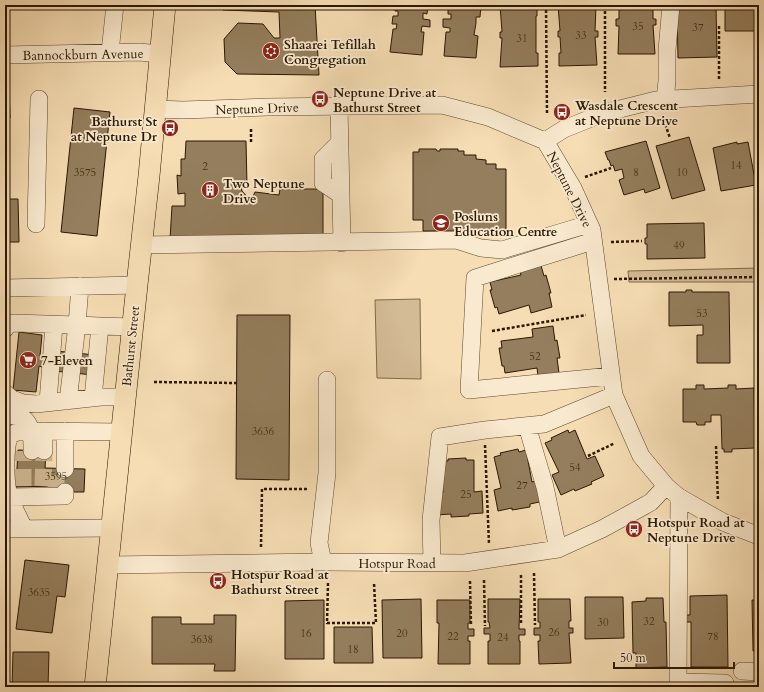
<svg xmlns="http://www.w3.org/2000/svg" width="764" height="692" font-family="Cardo,serif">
<rect width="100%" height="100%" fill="#f6ddb3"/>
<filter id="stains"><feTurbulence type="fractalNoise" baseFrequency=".005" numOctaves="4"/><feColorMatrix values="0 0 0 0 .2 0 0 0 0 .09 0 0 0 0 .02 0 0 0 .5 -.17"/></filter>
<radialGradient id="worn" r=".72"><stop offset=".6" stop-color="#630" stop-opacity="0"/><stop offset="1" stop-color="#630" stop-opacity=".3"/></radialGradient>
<path fill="#d3bb95" stroke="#7e694a" d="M759,268V282H629L628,271Z
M420,299L421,379L377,378L375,300Z"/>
<path fill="#947e5d" stroke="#2a1700" d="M223,5H315L319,75L237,74L225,62L224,39L238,23L263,24L274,38H280L279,12L223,10Z
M395,5H428L427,14L423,13V19L430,20V27L422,26L421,32H424L422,55L390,52L393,29H396L397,24H392L393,16H398V11H395Z
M448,5H481L480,17H476V23L474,35L478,36L476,58L444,56L446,32H450V28L443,27V19H451V14H448Z
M500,5H537V16H536V53H538V66L500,67L502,38H500V32H502Z
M558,5H596L595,31H598V37H595L597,65L559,66V53H561L560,37H558V31H560Z
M619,5H653V19H656V25H653L655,54H618L619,26H616V19H619Z
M677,5H716L717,57L678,58Z
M725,5H759V31H725Z
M5,90H9L10,118H5Z
M74,108L110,112L97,236L61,232Z
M689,137L705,190L672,199L656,146Z
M186,141H246L247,186H241L242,191L251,201L255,192L279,195L280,189H323V238L170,239L172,206H185V193L178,194L177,175L181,176V159H185Z
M646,141L660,188L645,193L644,189L624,195L619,180L624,178L622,169L615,171L613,165L611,166L609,160H608L605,152Z
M737,142V144L748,142L756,185L721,191L713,148Z
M419,149H436L437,151H440V149H458V151H464V155H476V159L486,160V164H496V169H506V231H423V220H413V152H419Z
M5,199H18L19,242H5Z
M704,223L705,258L647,259V244H645V238H647V224Z
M540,262L544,276L546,275L551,293H549L552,307L531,313L529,305L499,314L497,307L495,308L490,290H492L490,282L521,275L519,267Z
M686,290H692V292H729L730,363H697V335H703V325L669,326V292H686Z
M237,315H290L289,480L236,479Z
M553,326L555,341L557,340L560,358H557L559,373L538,376L537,368L505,373L504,366H502L499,348H502L501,341L533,337L532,329Z
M19,332L42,335L40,356L43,357L42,367L39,366L36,392L13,390Z
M56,351L95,355L93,375L54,371Z
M696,385H704V389L728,388V385H736V389L754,388L755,448L732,449V452H724V449H722L721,415H711V422H705V425H697L696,422H683V389H696Z
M568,430L569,433L575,430L587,459L595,456L604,476L591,482L592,484L575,491L574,489L561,495L552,475L559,472L545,443L552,440L551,438Z
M518,449L519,452L526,450L532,482L540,480L544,501L530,504V507L512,510V508L498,511L494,490L501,488L494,457L501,455L500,453Z
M18,450L46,451L45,468L85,469L84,492H52V486L16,487Z
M466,458V460H474V492L482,491L483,513L469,514V516L451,517V514L436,515L435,494L443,493L441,461H448V459Z
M25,560L69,565L65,597L57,596L52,633L16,629Z
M727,595L728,667H691V622H686V615H690V596Z
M585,597H623L624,638L585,639Z
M646,598H663L664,622H666L667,667L636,668V653H633L632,602L646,601Z
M421,599L422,658H383L382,600Z
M488,599H520L519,629H525V635H519V641H520V664H488V641H490V634H484V628H490L489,622H488Z
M538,599H570L571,621H569V628H573V633H569L571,663L539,664L538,641H540V635H534V628H540V622H538Z
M324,600V659H285V601Z
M437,600H470V623H468V629H474V636H468V641H470V664H438L439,623H437Z
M752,600H759V665H756L755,651H753Z
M214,615H236L235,671H214L215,664H152V617H181V624H214Z
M334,627H372L373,663H334Z
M13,652H49L48,687H12Z"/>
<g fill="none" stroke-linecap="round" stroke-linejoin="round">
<path stroke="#cdb58f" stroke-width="17" stroke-dasharray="17 8" stroke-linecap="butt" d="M23,486V451
M43,486L44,451
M56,492V469"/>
<defs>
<path id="minor" d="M110,52L115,5
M5,55L139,52L160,54
M665,99L667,81V50L671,5
M339,106L342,243
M156,109L183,110L268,107L442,105L488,117L545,141L573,188L592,230L614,395L641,456L666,486L679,497L723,522L759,536
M545,141L564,129L604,113L656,100L759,94
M340,142L323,159V183L341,195
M36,224L39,99
M593,241L475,278L469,390L611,376
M141,245L456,240L481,248L502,250L589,224
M5,288L137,285
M100,326L132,327
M5,329L7,325L14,323L77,325L80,286
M5,393L12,399L23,403L36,404L101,397H125
M68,401L77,325L100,326L93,398
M48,402L54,325
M5,417C10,415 12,416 17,416C33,419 32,438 32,451
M527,426L545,487L558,549
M65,431V469
M44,451V431
M10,497L65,496V492
M679,497L678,682L725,683
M5,529L111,528
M24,529C19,517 11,504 8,492C5,477 5,450 9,436L17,432L31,431L121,432
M323,562L319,543L327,473V380
M432,563L431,520L440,437L485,430L544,424L614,395
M108,565L323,562L465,563L558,549L602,529L644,506L651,502L666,486
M742,671L759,672"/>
<path id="major" d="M95,687L137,285L149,176L165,5"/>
</defs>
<use href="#minor" stroke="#5d482d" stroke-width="18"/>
<use href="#major" stroke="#2a1700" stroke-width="22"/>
<path stroke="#2a1700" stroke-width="2.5" stroke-dasharray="3 2" stroke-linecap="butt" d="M546,5L547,113
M605,6V92
M719,79V24
M662,115L670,138
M251,129V144
M585,177L611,168
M611,242L642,241
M614,279L759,277
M492,331L586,315
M154,382L237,383
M485,445L489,544
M716,446L718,501
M588,456L615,443
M261,547L262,489H309
M534,573L535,625
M521,575V624
M484,580L485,626
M470,581L471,626
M328,583L327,623H376L374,583"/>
<use href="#minor" stroke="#f9e9ce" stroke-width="17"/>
<use href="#major" stroke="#f6ddb3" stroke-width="21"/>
</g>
<defs>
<symbol id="synagogue-disc" viewBox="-11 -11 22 22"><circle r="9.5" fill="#8f2418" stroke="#f9e9ce"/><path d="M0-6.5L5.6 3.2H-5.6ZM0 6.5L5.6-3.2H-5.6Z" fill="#fff"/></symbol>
<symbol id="bus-disc" viewBox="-11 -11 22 22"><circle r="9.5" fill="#8f2418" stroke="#f9e9ce"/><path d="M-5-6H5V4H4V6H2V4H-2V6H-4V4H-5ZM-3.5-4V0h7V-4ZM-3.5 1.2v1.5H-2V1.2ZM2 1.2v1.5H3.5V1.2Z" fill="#fff"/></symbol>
<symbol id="building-disc" viewBox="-11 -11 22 22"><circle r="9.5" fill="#8f2418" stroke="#f9e9ce"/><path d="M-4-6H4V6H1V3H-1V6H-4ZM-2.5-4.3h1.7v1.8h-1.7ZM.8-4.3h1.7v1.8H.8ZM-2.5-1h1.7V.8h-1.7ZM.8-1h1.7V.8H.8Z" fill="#fff"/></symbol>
<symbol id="school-disc" viewBox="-11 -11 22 22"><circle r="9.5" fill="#8f2418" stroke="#f9e9ce"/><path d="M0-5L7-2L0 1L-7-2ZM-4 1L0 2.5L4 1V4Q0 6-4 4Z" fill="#fff"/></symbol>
<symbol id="supermarket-disc" viewBox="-11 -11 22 22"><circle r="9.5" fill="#8f2418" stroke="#f9e9ce"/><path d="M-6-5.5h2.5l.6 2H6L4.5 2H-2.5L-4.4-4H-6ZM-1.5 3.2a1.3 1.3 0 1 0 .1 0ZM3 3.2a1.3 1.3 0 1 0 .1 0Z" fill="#fff"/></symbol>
</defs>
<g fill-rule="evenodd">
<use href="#synagogue-disc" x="261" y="41" width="20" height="20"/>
<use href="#bus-disc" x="310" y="89" width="20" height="20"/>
<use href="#bus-disc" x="552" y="102" width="20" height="20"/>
<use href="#bus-disc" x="160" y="118" width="20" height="20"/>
<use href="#building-disc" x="200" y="180" width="20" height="20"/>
<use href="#school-disc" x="431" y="213" width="20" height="20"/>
<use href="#supermarket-disc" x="18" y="350" width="20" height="20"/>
<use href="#bus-disc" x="624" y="519" width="20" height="20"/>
<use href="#bus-disc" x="208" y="571" width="20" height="20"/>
</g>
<g text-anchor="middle" stroke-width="3.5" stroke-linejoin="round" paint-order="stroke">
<g font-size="11" fill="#443117">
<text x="638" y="30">35</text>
<text x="698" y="31">37</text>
<text x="581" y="39">33</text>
<text x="522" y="42">31</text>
<text x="736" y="169">14</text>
<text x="205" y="170">2</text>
<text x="85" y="176">3575</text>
<text x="636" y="176">8</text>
<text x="682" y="176">10</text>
<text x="679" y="249">49</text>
<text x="702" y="317">53</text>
<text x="535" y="360">52</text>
<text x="263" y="435">3636</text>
<text x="575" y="471">54</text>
<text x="56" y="480">3595</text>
<text x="522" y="489">27</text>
<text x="466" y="498">25</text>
<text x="39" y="596">3635</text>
<text x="649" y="625">32</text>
<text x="603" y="626">30</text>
<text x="554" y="636">26</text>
<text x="306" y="637">16</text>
<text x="402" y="637">20</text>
<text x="453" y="640">22</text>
<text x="713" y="640">78</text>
<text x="503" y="641">24</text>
<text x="202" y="643">3638</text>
<text x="353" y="653">18</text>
</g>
<g font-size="13" font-weight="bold" fill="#2a1700" stroke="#f9e9ce" text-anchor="start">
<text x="284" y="49">Shaarei Tefillah<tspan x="284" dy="15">Congregation</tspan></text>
<text x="333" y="97">Neptune Drive at<tspan x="333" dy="15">Bathurst Street</tspan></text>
<text x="575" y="110">Wasdale Crescent<tspan x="575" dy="15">at Neptune Drive</tspan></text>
<text x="157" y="126" text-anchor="end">Bathurst St<tspan x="157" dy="15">at Neptune Dr</tspan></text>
<text x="223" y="188">Two Neptune<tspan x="223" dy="15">Drive</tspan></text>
<text x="454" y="221">Posluns<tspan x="454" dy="15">Education Centre</tspan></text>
<text x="41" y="365">7-Eleven</text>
<text x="647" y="527">Hotspur Road at<tspan x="647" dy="15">Neptune Drive</tspan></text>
<text x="231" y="579">Hotspur Road at<tspan x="231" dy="15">Bathurst Street</tspan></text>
</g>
<g font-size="13" fill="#2a1700" stroke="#f9e9ce">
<text transform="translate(83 54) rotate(-1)" y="5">Bannockburn Avenue</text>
<text transform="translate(257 108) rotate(-2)" y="5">Neptune Drive</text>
<text transform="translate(570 189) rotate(63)" y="5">Neptune Drive</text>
<text transform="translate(130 346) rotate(-84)" y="5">Bathurst Street</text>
<text x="397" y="568">Hotspur Road</text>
</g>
</g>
<rect width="764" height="692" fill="none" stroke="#f6ddb3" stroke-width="20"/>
<rect x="6" y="6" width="752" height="680" fill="none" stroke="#2a1700" stroke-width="2"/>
<rect x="10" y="10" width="744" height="672" fill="none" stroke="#2a1700"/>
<path d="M614 662v6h120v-6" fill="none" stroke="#2a1700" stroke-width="2"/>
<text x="620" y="662" font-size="12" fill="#2a1700" stroke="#f9e9ce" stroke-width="3" paint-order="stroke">50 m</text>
<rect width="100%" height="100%" filter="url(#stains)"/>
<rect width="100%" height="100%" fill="url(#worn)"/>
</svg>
